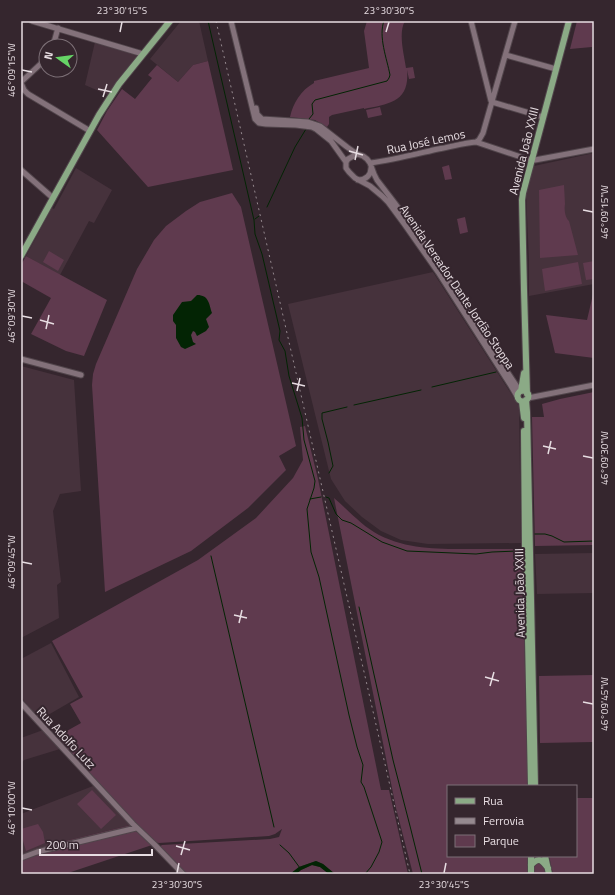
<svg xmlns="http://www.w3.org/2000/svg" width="615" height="895" font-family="'Titillium Web',sans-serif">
<rect width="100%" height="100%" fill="#35262e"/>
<path fill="#46323c" d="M181,21H199L208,61L193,65L178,82L150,59Z
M95,42L137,54L136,58L119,78L108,95L85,85Z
M594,153V284L529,296V261L526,192L531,171L534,166Z
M76,168L112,190L94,223L89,221L60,275L26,256L52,208L54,209Z
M433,272L519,406L521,543L428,544L401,540L381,531L362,517L345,501L331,479L288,304Z
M21,366L74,380L81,491L60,494L53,511L61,582L57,585L59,618L21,638Z
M594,553V593L537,594L535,554Z
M51,643L79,697L48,715L41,721L21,697V659Z
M43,730L60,749L24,760L21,763V738Z
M93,786L131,825L53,844L21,855V814Z"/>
<path fill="#5f3a4e" d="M367,21H405C398,33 404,54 406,68L413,67L415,78L409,79L407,70C410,102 389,104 364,109V108L332,115L329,117V124L327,127L315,120L290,117C293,103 301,90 314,83V81L369,68L364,31Z
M577,21H594L592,29V47L570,49Z
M208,61L233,170L148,187L97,130L107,111L122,89L135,99L152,78L148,75L157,65L178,82L193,65Z
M380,107L382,115L368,118L366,110Z
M449,165L452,179L445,180L442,167Z
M564,185L565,204C564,209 565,218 569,221L578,255L540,258L539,190Z
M232,193L241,207L296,446L279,456L286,470L248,508L191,551L105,592L92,385L93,374L96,364L137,269L154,240L166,226L186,211L200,202Z
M465,217L468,232L460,234L457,219Z
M49,251L64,260L58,271L43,262Z
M26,256L107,300L84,356L66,351L31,334L51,298L21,281V265Z
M594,261V279L586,280L583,263Z
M578,262L582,284L545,291L542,269Z
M594,290V358L555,353L546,315L587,320Z
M594,392V545L535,546L532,417H544L542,404L560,399Z
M305,426L318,479L381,790H389L408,874H335L323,864L316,861L299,867L290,874H185L159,847L162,845L270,839L279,837L282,829L275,834L269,836L159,843L155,842L133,822L56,737L81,723L70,704L83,697L52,641L198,560L256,518L293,478L303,460L300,427Z
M334,498C348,510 362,526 379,535C407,549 435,549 466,549C485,549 503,549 522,549L528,786H448V856H529L528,874H413L396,808Z
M594,675V742L540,743L539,676Z
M92,790L116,815L101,829L77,804Z
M576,798H594V874H553L549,856H576Z
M38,824L43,832L45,843L26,851L21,834V829Z
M131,825L152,845L65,874H21V860L39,854L37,849L53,844Z
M540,861L543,866L546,874H534V866Z
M312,865L320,867L329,874H296L301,870Z"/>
<path fill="#032404" d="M197,295C209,295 209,304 212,313L206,319L209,327L206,331L197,336L195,332L193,331L191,335L193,342L196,344L185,349L181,347L176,338V325L173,321V315L182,302L191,301Z
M316,861L323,864L335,874H329L320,867L312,865L301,870L296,874H290L299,867Z"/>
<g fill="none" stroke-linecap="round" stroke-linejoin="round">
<path stroke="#032404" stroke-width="1" d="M208,21L254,220L255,234L262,254L280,331L279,340L285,351L289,376L302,418L304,440L315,481L314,488L307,509L311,552L319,577L349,715L357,747L363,765L361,782L364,787L382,842L379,852L371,867L365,874
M309,119L313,114L312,104L315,100L387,81L389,78L390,75C387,59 378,36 384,21
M267,207L295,147L306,129
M255,219L259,216
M432,387L496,372
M354,405L421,390
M329,473L333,466L328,442L322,419V413L347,407
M326,497L329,498L336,514L342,520L351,523L382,542L407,551L476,554L492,552L518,551
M310,499L321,497
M535,534H545L552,536L564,542L594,541
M211,556L274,827
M359,607L393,760L410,826L422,874
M280,845L289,853L300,868"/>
<defs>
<path id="minor" d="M32,21L143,54
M231,21L255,119L259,123L266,124L296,125L312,127L316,129L331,141L346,162V168L349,172L355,178L370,186L382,196L388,202L405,225L438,272L511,386L518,398
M471,21L491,101
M53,46L58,28
M506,55L556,69
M21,82L46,59
M21,83L24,90L28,94L90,131
M492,102L543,117
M256,108L257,114L262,119L308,122L320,126L347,147L357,154L363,156L367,159L370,163L374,174L377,180C398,207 419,235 438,263C466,306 492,350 520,391
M476,142L479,140L483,133L515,21
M346,162L348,159L357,154
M370,163C393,160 416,154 438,149C451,147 463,143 476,142L527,159L535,160L594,149
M21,170L53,198
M358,180C366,180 371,175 371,168
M21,359L81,375
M528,398L594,385
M21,703L133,824L154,844L183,874
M21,858L37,852L136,828"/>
<path id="major" d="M21,256L99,115L119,84L170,21
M517.5 396a5.5 5.5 0 1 1 11 0a5.5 5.5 0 1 1-11 0Z
M521,391L524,373
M527,394L524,290L522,200L523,193L569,21
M526,400L527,412L535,786
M522,402L524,418
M524,431L525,548L528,638L531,786
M545,856L549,874
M531,865C539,856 542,860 548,868
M531,874V856"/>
</defs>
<use href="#minor" stroke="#51454b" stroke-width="7"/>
<use href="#major" stroke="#51454b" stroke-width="8"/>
<use href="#minor" stroke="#83717a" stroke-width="5"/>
<use href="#major" stroke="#8baa86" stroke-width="6"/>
<path stroke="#95898f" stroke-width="1" stroke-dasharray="2 4" stroke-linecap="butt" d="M216,21L410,874"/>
</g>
<path fill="none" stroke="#e7dde2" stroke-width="1.5" d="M120,32L122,22M386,32L389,22M22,70L32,72M98,89L112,92M103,97L107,84M349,151L363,155M355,160L358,146M583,210L593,212M22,316L32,318M40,320L54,324M46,329L49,315M292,383L305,386M297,391L300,378M543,446L556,449M548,454L551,441M583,456L593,458M22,562L32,564M234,615L247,618M239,623L242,610M485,677L499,681M490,686L494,672M583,702L593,704M22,808L32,810M176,846L190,850M181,855L185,841M177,873L179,863M444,873L446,863"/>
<g text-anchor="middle" stroke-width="4" stroke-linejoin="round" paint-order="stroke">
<g font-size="12" fill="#e7dde2" stroke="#35262e">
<text transform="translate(426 142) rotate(-12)" y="4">Rua José Lemos</text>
<text transform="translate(524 151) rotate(-76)" y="4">Avenida João XXIII</text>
<text transform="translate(457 287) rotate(56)" y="4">Avenida Vereador Dante Jordão Stoppa</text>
<text transform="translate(520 593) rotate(-91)" y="4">Avenida João XXIII</text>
<text transform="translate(66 738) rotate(47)" y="4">Rua Adolfo Lutz</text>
</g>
</g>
<rect width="615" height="895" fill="none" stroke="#35262e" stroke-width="44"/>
<rect x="447" y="785" width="130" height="72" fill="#35262e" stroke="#7c6f76"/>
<rect x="455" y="798" width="20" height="6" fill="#8baa86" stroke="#7c6f76"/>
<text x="483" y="805" font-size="12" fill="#e7dde2">Rua</text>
<rect x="455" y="818" width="20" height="6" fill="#95898f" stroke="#7c6f76"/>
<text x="483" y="825" font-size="12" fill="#e7dde2">Ferrovia</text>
<rect x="455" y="835" width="20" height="12" fill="#5f3a4e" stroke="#7c6f76"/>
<text x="483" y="845" font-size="12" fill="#e7dde2">Parque</text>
<g transform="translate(58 58) rotate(284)"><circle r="19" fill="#35262e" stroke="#7c6f76"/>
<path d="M0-3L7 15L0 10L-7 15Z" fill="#66d466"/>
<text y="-6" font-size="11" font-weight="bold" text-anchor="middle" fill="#e7dde2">N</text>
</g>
<path d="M40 849v6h112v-6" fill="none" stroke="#e7dde2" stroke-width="2"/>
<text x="46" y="849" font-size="12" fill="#e7dde2" stroke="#35262e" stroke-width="3" paint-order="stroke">200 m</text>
<rect x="22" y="22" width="571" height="851" fill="none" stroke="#e7dde2" stroke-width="1.5"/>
<g font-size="10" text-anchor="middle" fill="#e7dde2">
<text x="122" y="14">23°30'15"S</text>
<text x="389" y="14">23°30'30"S</text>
<text transform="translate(11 70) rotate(-90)" y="4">46°09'15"W</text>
<text transform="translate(604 212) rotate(-90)" y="4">46°09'15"W</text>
<text transform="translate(11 316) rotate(-90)" y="4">46°09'30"W</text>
<text transform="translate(604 458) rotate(-90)" y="4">46°09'30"W</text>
<text transform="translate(11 562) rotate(-90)" y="4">46°09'45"W</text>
<text transform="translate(604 704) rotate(-90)" y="4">46°09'45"W</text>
<text transform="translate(11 808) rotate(-90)" y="4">46°10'00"W</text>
<text x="177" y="888">23°30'30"S</text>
<text x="444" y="888">23°30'45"S</text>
</g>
</svg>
